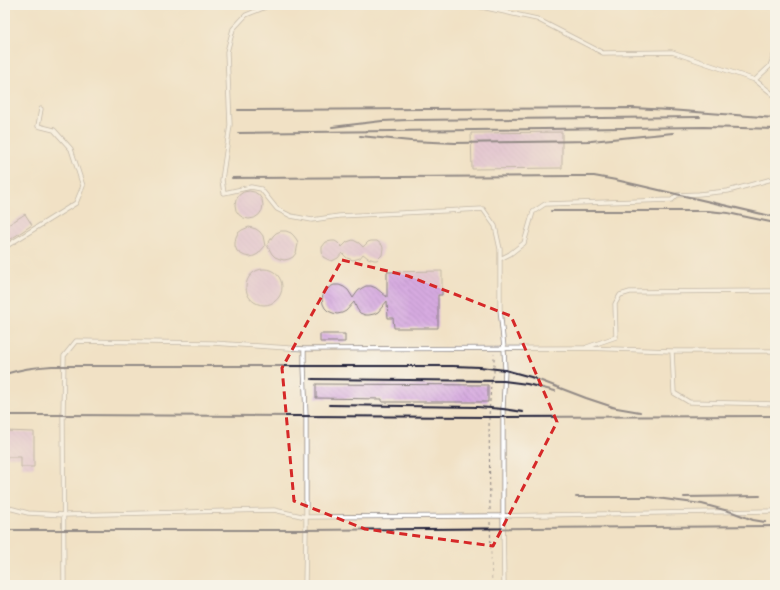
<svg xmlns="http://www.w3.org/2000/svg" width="780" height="590" font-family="Vollkorn,serif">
<defs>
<pattern id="building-back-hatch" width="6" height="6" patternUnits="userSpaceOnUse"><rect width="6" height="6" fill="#d6aae0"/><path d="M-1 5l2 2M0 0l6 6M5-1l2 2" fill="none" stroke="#b792c1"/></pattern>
</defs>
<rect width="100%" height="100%" fill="#f7f3e8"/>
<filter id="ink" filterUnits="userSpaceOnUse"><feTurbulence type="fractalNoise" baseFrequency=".025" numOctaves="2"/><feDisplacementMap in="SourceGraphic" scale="8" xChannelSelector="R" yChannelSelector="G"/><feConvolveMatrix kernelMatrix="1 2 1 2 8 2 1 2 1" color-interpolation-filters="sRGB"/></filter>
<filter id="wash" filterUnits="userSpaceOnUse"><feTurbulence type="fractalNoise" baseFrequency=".012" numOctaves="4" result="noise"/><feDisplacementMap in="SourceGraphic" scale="16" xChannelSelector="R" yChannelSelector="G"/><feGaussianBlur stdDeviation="0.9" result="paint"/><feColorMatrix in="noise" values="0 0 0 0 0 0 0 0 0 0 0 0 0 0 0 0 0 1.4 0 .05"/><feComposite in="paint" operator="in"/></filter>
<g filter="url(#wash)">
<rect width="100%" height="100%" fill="#f1e1c5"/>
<g id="blocks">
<path fill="url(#building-back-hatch)" d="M562,132V168L472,169L471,133Z
M235 205a14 14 0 1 1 28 0a14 14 0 1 1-28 0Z
M25,214L32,225L5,243V227Z
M249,227L256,229L260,232L263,236L265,246L258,254L254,256L250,257L245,256L241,254L237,251L235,246V242L236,237L238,233L242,230Z
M281,231H286L291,233L294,236L297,240L298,244L296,253L293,257L289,259L284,260L280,259L275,257L272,254L267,245L273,236L276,233Z
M353,240L359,243L363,247L368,242L371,241H377L382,245L383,248L382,255L377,260H374L368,258L363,254L360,258L353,260L347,258L342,253L338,258L332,261L329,260L323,257L322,251V247L326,242L332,241H335L338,243L342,247L347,242Z
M246 287a18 18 0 1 1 36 0a18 18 0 1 1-36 0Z
M442,271V295H438V328H394L393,318H388L387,301L378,312L374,314L369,315H365L360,313L357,309L354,302L346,311L342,313L337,314L333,313L328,311L325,308L323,304L322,299L323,294L326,290L330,287L334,285H339L344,287L348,290L353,298L358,291L362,288L366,286H371L376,288L387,297V272Z
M320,334H345V342H320Z
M316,384L488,385V402H382V399L316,398Z
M5,431L34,432V467H21V457H5Z"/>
</g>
</g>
<g filter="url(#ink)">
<use href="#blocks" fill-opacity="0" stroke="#8a8280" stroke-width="1"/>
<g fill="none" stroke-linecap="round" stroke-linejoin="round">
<defs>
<path id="lane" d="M301,5L268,6L246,15L233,29L227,52L230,125L222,180L224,193L251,187L261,189L277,209L291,216L312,220L339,216L483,209L495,226L500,249V309L504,348L505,370L503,409V515L504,585
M455,5L477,6L537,19L603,53L672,52L755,80L775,96
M755,80L770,66L775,53
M5,247L76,203L83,186L71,149L54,130L38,126L41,109
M500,259L510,254L524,243L533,212L545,204L672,200L677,195L699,194L728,191L772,179L775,177
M587,347L616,337L615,304L620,295L630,292L775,291
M304,349V366L306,416V530L305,585
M672,351L674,393L689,402L775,404
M5,507L28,513L64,515L274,510L306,517L490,516L775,511
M64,585L63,415L64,356L76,341L213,343L304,349L584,348L672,351H775"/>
</defs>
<use href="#lane" stroke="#8a8280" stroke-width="5"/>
<path stroke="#8a8280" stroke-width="1" stroke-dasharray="3 3" stroke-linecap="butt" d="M490,510L489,417L491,384L494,373V354
M490,522L492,585"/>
<use href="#lane" stroke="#fff" stroke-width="3.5"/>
<path stroke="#22223b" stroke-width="2" d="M238,110L633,108L669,110L775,118
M332,127L382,121L408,120L700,117
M238,133L310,132L704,127L775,129
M360,136L411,141L455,143L591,141L673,133
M232,178L571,176H594L616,180L775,217
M551,211H708L728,213L775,223
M5,374C21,369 36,367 52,366H453L480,367L505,370L531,377L586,398L616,408
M312,379L504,381L527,384L555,391
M329,405L477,407L503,409L523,412
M611,407L640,412
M5,415H63L489,417L775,416
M576,497H649L702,504L732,512L753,520L765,522
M684,497L760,496
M5,530H306L775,526"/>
</g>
</g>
<path d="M0 0H780V590H0ZM342,260L408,276L511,316L557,422L493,546L365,529L294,501L282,368Z" fill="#f1e1c5" fill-opacity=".55" fill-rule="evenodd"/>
<path fill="none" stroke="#d62828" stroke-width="3" stroke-dasharray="8 5" stroke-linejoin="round" d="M342,260L408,276L511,316L557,422L493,546L365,529L294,501L282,368Z"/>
<rect width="780" height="590" fill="none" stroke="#f7f3e8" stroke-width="20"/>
</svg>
